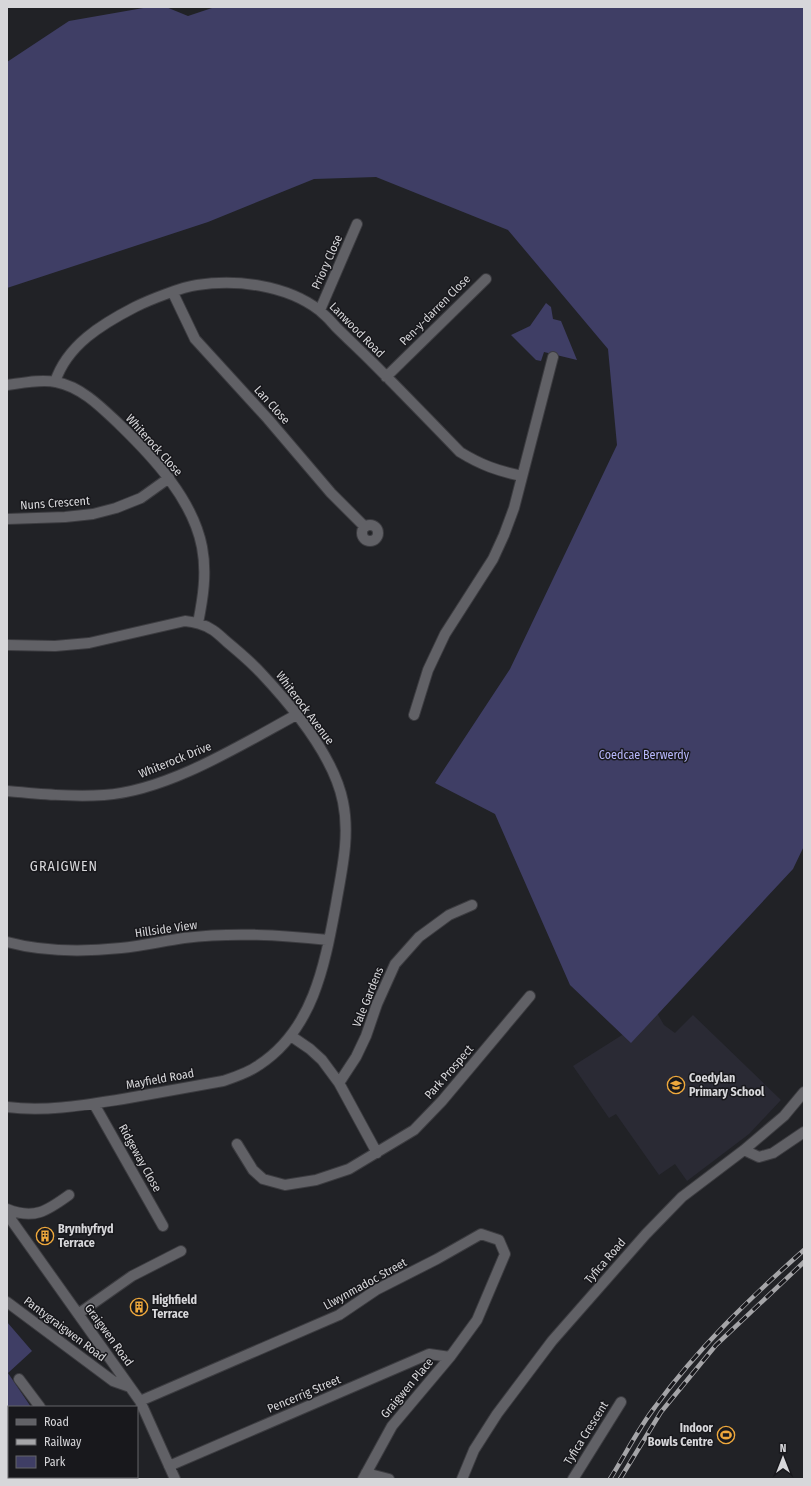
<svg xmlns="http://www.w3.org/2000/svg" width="811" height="1486" font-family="'Fira Sans Condensed',sans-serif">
<rect width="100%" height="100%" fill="#212226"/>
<path fill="#2a2a34" d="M657,1013L664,1025L675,1033L693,1015L781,1100L749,1134L687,1181L675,1164L659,1175L616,1114L609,1118L573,1066Z"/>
<path fill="#3f3e65" d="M149,7H166L188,16L215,7H804V846L793,869L631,1043L570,985L495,814L435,783L510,669L617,445L608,349L508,230L376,177L314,179L208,222L7,288V62L69,21Z
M546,303L551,307L553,319L561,321L577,360L544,352L541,361L536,360L511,335L530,326Z
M7,1322L32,1351L8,1373L31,1407H9V1477H51L47,1479H7Z"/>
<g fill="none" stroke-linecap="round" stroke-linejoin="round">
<defs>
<path id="street" d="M173,293L195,339L268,419L331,493L365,527
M320,310L357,224
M386,377L486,279
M55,382C67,345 102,324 135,307C149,300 182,287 197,285C237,279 286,285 319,310C325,315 331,321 336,327C348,339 361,351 373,363C402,392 431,422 460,452C481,465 498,471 522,476
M7,385C22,383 40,379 56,382C82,387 102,408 120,425C154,458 193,500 202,547C207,573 203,598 198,623
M7,519L65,517L93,514L116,508L141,498L169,478
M362 533a8 8 0 1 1 16 0a8 8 0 1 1-16 0Z
M7,645L55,646L89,643L185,621C195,622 203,624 211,629C217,632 222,638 227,642C239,652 251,662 261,673C292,706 334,756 343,802C350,836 342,869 336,904C325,963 314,1029 259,1065C248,1073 235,1077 223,1081C189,1087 156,1093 123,1099C85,1105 46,1112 7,1107
M414,715L428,670L445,634L493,559L504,535L514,508L553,357
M7,791C39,794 72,797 104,795C167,791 241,745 296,715
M7,942C44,952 83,952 121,948C142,946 163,941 184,938C233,932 280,935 329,940
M291,1036L310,1049L322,1060L339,1083L377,1153
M339,1083L356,1057L366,1036L377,1004L395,964L419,937L449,915L472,905
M94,1104L163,1226
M237,1144L253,1170L263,1179L285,1185L316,1180L349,1169L414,1130L442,1101L530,996
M744,1150L759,1157L773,1153L804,1132
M7,1209C34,1220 47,1211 69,1195
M7,1214L140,1401L175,1479
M7,1302L113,1381L130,1387
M78,1314L132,1276L181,1251
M19,1379L40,1407
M140,1401L339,1315L376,1290L437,1259L481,1234L499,1240L505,1254L477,1320L450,1357L392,1426L363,1479
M169,1466L429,1354L450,1357
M366,1473L389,1479
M84,1477L85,1479
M462,1479L474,1450L497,1414L552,1341L646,1234L682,1197L744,1150L784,1116L804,1092
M573,1479L621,1402"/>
</defs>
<use href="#street" stroke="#3c3c40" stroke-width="12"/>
<use href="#street" stroke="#616166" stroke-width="10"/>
<defs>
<path id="rail" d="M610,1479C625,1455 638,1429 655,1407C698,1348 750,1298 804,1250
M620,1479L661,1412L716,1345L804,1262"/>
</defs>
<use href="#rail" stroke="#a5a5a8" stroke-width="4.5"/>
<use href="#rail" stroke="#18181c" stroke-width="3" stroke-dasharray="9" stroke-linecap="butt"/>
</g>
<defs>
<symbol id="school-ring" viewBox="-11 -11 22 22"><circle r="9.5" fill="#18181c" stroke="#eea83c" stroke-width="1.5"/><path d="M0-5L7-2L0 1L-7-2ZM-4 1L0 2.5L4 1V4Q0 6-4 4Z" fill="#eea83c"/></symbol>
<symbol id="building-ring" viewBox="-11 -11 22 22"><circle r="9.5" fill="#18181c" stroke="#eea83c" stroke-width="1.5"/><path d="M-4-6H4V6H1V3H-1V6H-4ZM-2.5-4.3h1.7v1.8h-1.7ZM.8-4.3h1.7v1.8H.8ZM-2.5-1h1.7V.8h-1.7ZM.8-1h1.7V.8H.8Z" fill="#eea83c"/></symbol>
<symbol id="stadium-ring" viewBox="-11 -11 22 22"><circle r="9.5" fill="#18181c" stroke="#eea83c" stroke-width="1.5"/><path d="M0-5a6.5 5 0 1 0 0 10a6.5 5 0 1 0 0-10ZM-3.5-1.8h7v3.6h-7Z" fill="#eea83c"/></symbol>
</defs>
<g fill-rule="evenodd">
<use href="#school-ring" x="666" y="1075" width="20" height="20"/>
<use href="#building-ring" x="35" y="1226" width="20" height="20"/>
<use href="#building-ring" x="129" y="1297" width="20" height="20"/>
<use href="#stadium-ring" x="716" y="1425" width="20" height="20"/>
</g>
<g text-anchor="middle" stroke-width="3" stroke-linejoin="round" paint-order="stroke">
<g font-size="12" fill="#d7d7da" stroke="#18181c">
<text transform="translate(327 262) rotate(-66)" y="4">Priory Close</text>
<text transform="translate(435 310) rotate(-45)" y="4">Pen-y-darren Close</text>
<text transform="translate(357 330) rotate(45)" y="4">Lanwood Road</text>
<text transform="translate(272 405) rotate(48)" y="4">Lan Close</text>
<text transform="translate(154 445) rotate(48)" y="4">Whiterock Close</text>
<text transform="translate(55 503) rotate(-4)" y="4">Nuns Crescent</text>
<text transform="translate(305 708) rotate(53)" y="4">Whiterock Avenue</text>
<text transform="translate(175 760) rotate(-22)" y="4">Whiterock Drive</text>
<text transform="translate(166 929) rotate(-8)" y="4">Hillside View</text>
<text transform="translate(368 997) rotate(-68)" y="4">Vale Gardens</text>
<text transform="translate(449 1072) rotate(-49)" y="4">Park Prospect</text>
<text transform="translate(160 1079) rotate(-10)" y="4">Mayfield Road</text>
<text transform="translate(140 1158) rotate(61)" y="4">Ridgeway Close</text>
<text transform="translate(605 1261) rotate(-49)" y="4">Tyfica Road</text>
<text transform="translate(365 1284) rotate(-29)" y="4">Llwynmadoc Street</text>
<text transform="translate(65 1329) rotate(37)" y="4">Pantygraigwen Road</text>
<text transform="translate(109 1335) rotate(54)" y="4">Graigwen Road</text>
<text transform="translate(407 1388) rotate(-50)" y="4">Graigwen Place</text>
<text transform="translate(304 1394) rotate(-23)" y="4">Pencerrig Street</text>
<text transform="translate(586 1433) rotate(-58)" y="4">Tyfica Crescent</text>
</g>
<g font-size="12" fill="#b7b7fb" stroke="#18181c">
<text x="644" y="759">Coedcae Berwerdy</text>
</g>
<g font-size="12" font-weight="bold" fill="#d7d7da" stroke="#18181c" text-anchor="start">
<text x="689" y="1082">Coedylan<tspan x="689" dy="14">Primary School</tspan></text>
<text x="58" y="1233">Brynhyfryd<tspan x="58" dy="14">Terrace</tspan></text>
<text x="152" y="1304">Highfield<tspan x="152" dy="14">Terrace</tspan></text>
<text x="713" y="1432" text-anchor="end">Indoor<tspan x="713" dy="14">Bowls Centre</tspan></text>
</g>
<g font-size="14" letter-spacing="1" fill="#d7d7da" stroke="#18181c">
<text x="64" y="871">GRAIGWEN</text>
</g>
</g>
<rect width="811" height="1486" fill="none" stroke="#d7d7da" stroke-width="16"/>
<rect x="8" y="1406" width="130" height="72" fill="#18181c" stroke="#646468"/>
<rect x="16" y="1419" width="20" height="6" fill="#616166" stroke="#646468"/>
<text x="44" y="1426" font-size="12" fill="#d7d7da">Road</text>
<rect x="16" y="1439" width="20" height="6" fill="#a5a5a8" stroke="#646468"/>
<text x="44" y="1446" font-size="12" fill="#d7d7da">Railway</text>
<rect x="16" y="1456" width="20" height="12" fill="#3f3e65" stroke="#646468"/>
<text x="44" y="1466" font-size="12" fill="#d7d7da">Park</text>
<g transform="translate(783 1458)" stroke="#18181c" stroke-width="3" paint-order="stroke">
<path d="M0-3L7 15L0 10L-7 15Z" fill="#d7d7da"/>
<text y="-6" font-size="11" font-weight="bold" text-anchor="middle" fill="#d7d7da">N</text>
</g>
</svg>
